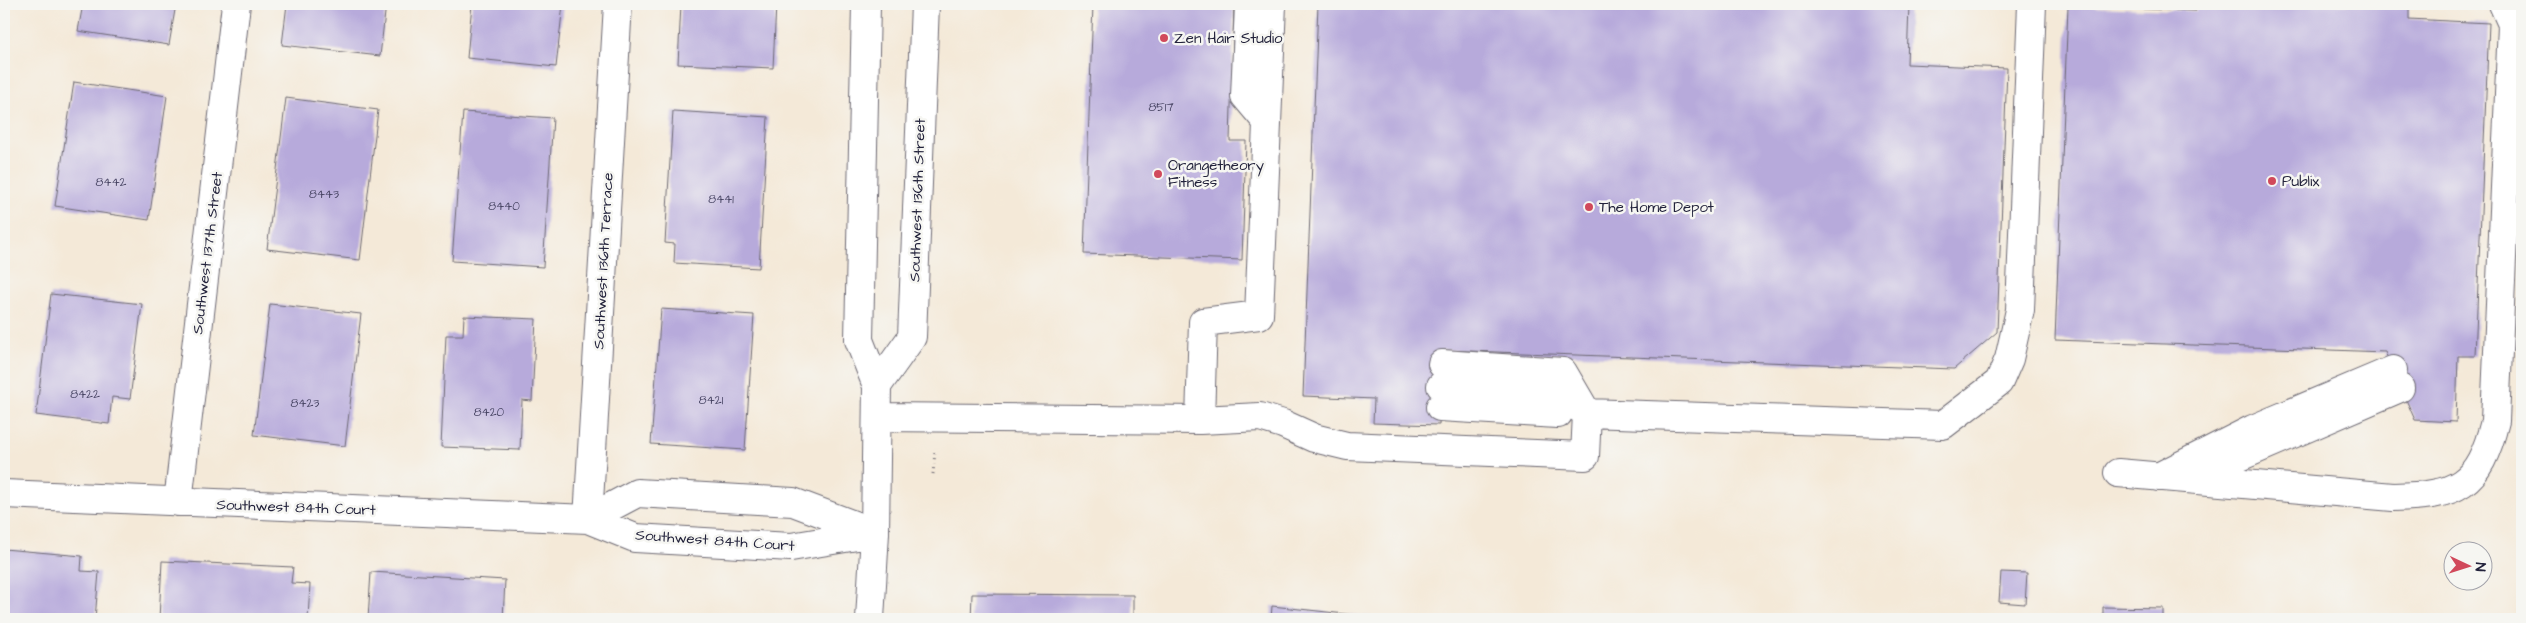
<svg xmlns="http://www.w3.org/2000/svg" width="2526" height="623" font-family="'Architects Daughter',sans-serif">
<rect width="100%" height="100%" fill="#f6f6f2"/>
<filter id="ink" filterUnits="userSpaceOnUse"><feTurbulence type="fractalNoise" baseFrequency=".02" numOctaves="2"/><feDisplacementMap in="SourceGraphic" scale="10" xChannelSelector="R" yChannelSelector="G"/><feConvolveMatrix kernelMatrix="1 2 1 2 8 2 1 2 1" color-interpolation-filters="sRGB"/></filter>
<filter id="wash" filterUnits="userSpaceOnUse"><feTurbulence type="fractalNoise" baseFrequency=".0096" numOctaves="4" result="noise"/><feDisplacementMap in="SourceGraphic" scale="20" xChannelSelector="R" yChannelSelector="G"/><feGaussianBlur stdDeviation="1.12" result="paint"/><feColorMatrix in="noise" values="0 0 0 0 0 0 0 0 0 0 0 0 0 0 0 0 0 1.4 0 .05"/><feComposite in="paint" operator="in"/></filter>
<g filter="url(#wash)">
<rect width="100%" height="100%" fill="#f4e9d8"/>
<g id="blocks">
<path fill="#b7aadb" d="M83,4H176L169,45L78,31Z
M287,4H386L380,56L282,45Z
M472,4H563L556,67L467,58Z
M681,4H776L773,68L678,64Z
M1093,4H1234L1230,141H1246L1242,260L1084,254Z
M1318,4H1909L1907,64L2007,68L1997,332L1954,369L1442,350L1439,425L1373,423L1374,399L1303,396Z
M2196,4H2409V19L2489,23L2475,356H2458L2456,422L2415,420L2385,352L2055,340L2068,6L2196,11Z
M74,82L167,96L149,220L55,206Z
M286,98L378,110L360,260L267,249Z
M673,111L768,117L759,268L674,263L675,244L665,243Z
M463,112L553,118L543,267L452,261Z
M51,294L142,304L130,399L112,397L109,424L36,415Z
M270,304L361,314L345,446L254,435Z
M661,309L754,315L745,450L651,444Z
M464,316L536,319L532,401L522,400L520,450L441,447L446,335H463Z
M4,549L82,556L81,571L99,572L95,619H4Z
M162,561L293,567L291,583L310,584L308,619H159Z
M371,572L505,580L503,619H368Z
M2001,572L2027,573L2025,604L1999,602Z
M972,594L1133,595V619H971Z
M1272,606L1382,618V619H1271Z
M2103,607L2163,608V619H2103Z"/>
</g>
</g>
<g filter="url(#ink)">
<use href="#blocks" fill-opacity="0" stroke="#6c6872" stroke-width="1"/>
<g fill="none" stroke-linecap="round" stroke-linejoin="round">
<defs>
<path id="minor" d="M866,4L859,340L877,386L875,533L870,619
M1249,4L1245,96L1267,122
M1442,364L1563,372L1587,413
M877,386L912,337L925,4
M1441,386L1561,396L1586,413
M1440,407L1558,414
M877,417L1200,420L1260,417L1283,424L1314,438L1347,446L1585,456L1587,413L1943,425L1999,382L2009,359L2020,310L2032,4
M1200,420L1203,322L1259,315L1272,4
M2118,473L2393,497C2457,496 2479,486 2495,421L2512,24L2503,4
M2202,473L2400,388
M2158,477L2253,429L2393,370
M637,493L793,502L875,533L791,547L635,538L588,519Z
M4,494L588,519L618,4
M178,502L236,4"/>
</defs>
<use href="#minor" stroke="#6c6872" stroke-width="30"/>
<path stroke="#6c6872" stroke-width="3" stroke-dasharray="1 4" stroke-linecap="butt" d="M933,474L935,452"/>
<use href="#minor" stroke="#fff" stroke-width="28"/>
</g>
</g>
<g fill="#d1495b" stroke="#f6f6f2" stroke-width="2">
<circle cx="1164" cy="38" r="5"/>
<circle cx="1158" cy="174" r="5"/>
<circle cx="2272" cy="181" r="5"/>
<circle cx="1589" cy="207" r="5"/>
</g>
<g text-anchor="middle" stroke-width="5" stroke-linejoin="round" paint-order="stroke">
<g font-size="12" fill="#474463">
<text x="1161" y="111">8517</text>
<text x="111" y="186">8442</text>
<text x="324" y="198">8443</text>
<text x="721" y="203">8441</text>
<text x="504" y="210">8440</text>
<text x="85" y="398">8422</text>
<text x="711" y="404">8421</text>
<text x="305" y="407">8423</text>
<text x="489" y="416">8420</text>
</g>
<g font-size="15" fill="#22223b" stroke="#f6f6f2" text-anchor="start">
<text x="1174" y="43">Zen Hair Studio</text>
<text x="1168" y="170">Orangetheory<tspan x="1168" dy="17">Fitness</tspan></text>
<text x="2282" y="186">Publix</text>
<text x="1599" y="212">The Home Depot</text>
</g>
<g font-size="15" fill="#22223b" stroke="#f6f6f2">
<text transform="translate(917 200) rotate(-88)" y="5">Southwest 136th Street</text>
<text transform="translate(207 253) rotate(-83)" y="5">Southwest 137th Street</text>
<text transform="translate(603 261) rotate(-87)" y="5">Southwest 136th Terrace</text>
<text transform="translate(296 507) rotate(2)" y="5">Southwest 84th Court</text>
<text transform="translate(715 540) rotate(4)" y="5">Southwest 84th Court</text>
</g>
</g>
<rect width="2526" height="623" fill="none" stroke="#f6f6f2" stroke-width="20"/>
<g transform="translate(2468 566) rotate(94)"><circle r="24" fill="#f6f6f2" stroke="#a1a1a9"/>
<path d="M0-4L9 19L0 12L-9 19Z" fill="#d1495b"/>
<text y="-8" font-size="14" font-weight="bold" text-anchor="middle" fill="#22223b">N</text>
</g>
</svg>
